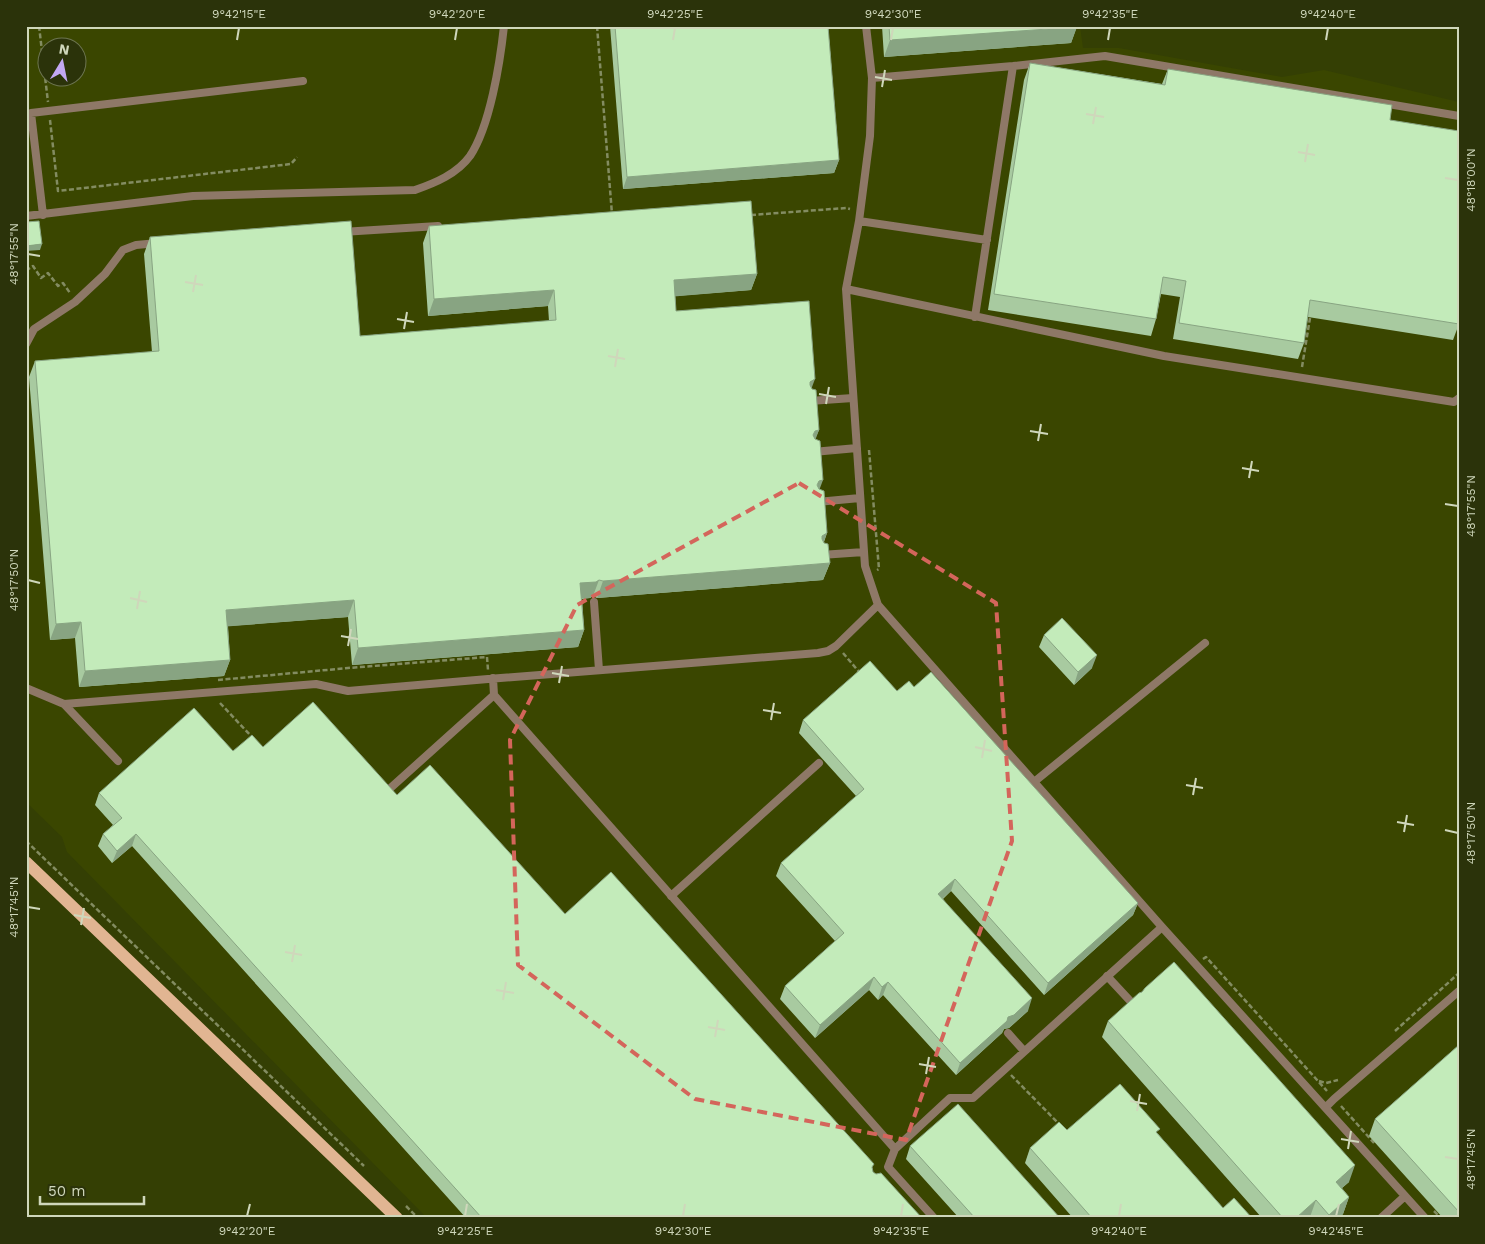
<svg xmlns="http://www.w3.org/2000/svg" width="1485" height="1244" font-family="'Work Sans',sans-serif">
<rect width="100%" height="100%" fill="#343f04"/>
<path fill="#3a4600" fill-rule="evenodd" d="M26,26H1080L1083,48H1119L1282,77L1324,70L1459,102V1218H427L67,852L62,837L26,802ZM48,48H78V78H48Z"/>
<g fill="none" stroke-linecap="round" stroke-linejoin="round">
<path stroke="#838c61" stroke-width="2.5" stroke-dasharray="5 2.5" stroke-linecap="butt" d="M39,26L48,102
M597,26L612,214
M50,120L58,191L291,164L297,157
M751,215L846,208L850,209
M26,269L27,270L33,266L41,278L48,273L58,286L63,283L70,293
M1302,367L1310,318
M869,450L879,569L877,570
M843,653L860,673
M218,680L348,668L487,657L488,670
M220,703L252,737
M26,841L364,1166
M1203,959L1206,957L1327,1091
M1395,1031L1459,973
M1011,1075L1060,1125
M1319,1081L1326,1083L1338,1080
M1341,1106L1374,1143
M406,1206L418,1218
M1434,1211L1441,1218"/>
<path stroke="#8e7867" stroke-width="8" d="M866,26L872,78
M43,215L31,113L303,81
M26,216L193,196L415,190C435,183 457,174 470,156C490,126 500,63 504,26
M859,221L987,240
M342,232L438,226
M846,289L1164,356L1454,402L1459,398
M975,317L1013,66
M26,344L34,329L75,302L105,274L123,250L136,245L158,243
M809,401L853,398
M813,452L857,448
M817,502L860,498
M821,555L864,552
M594,602L599,670
M493,678L494,695L895,1149L888,1167L934,1218
M26,688L64,704L316,684L348,691L488,679L818,653L828,651L836,646L878,605
M64,704L118,761
M1034,782L1205,643
M386,792L494,695
M671,896L819,763
M1107,976L1133,1004
M1008,1033L1024,1051
M1326,1107L1334,1099L1459,991
M895,1149L950,1098H973L1162,927
M1381,1218L1405,1196
M1425,1218L1162,927L878,605L865,566L846,289L859,221L870,136L872,78L1013,66L1105,56L1459,116"/>
<path stroke="#e1b592" stroke-width="12" d="M26,862L397,1218"/>
</g>
<path fill="#a8caa0" d="M610,26H828L839,160L834,173L623,189Z
M882,26H1077L1071,43L884,57Z
M1030,63L1162,84L1168,69L1390,120L1459,324L1453,340L1308,317L1304,343L1298,359L1173,339L1180,297L1161,294L1156,319L1151,336L988,310L1024,80Z
M429,226L757,274L751,290L675,296L676,311L811,388L819,430L815,439L819,489L827,533L824,542L830,563L823,580L597,598L593,596L590,598L582,599L584,630L578,647L352,665L348,617L228,626L230,660L224,676L79,687L75,638L50,640L29,377L35,361L152,352L144,254L150,237L360,336L549,321L548,306L428,316L423,243Z
M1044,635L1092,668L1074,685L1039,647Z
M914,687L1138,903L1133,915L1044,995L951,891L943,899L1028,1011L1009,1028L1004,1029L1002,1033L956,1075L883,995L878,1000L869,990L815,1038L780,999L785,986L835,941L776,876L781,863L856,796L799,733L803,720L897,691Z
M263,747L397,795L565,914L872,1168L873,1172L922,1218H466L132,846L112,863L98,846L103,834L113,825L95,805L99,793L233,751Z
M1108,1021L1349,1182L1342,1188L1349,1197L1343,1214L1339,1218H1311L1310,1217L1309,1218H1262L1102,1037Z
M1459,1045V1218H1443L1369,1136L1375,1119Z
M1067,1130L1158,1134L1223,1208L1252,1218H1073L1025,1163L1030,1148Z
M910,1146L1060,1218H959L906,1159Z"/>
<path fill="#88a482" d="M1077,27L1071,43L884,57L890,40Z
M839,160L834,173L623,189L627,177Z
M42,244L40,250L26,251V246Z
M757,274L751,290L668,297L674,280Z
M554,290L548,306L428,316L434,299Z
M815,379L809,395L810,382Z
M819,430L813,446V435L815,431Z
M823,480L817,496L813,498L819,481Z
M827,533L821,549L816,552L822,536Z
M830,563L823,580L597,598L603,581Z
M599,580L593,596L590,598L574,599L580,583Z
M354,600L348,617L220,627L226,610Z
M81,622L75,638L50,640L56,624Z
M584,630L578,647L352,665L358,648Z
M1097,655L1092,668L1074,685L1078,672Z
M230,660L224,676L79,687L85,671Z
M136,834L132,846L112,863L117,851Z
M955,879L951,891L934,906L938,894Z
M1138,903L1133,915L1044,995L1048,983Z
M874,977L869,990L815,1038L820,1025Z
M888,982L883,995L878,1000L882,987Z
M1032,998L1028,1011L1009,1028L1004,1029L1002,1033L956,1075L960,1063L1008,1017Z
M1355,1165L1349,1182L1330,1198L1336,1182Z
M1349,1197L1343,1214L1339,1218H1328L1329,1215Z
M1316,1200L1310,1217L1309,1218H1296Z"/>
<path fill="#c3ebba" stroke="#88a482" d="M615,26H828L839,160L627,177Z
M889,26H1077V27L890,40Z
M1030,63L1165,85L1168,69L1392,105L1390,120L1459,131V324L1310,300L1304,343L1179,323L1186,281L1163,277L1156,319L994,294Z
M751,201L757,274L674,280L676,311L809,301L815,379L810,382V385L812,389L816,390L819,430L815,431L813,435L815,439L820,441L823,480L819,481L817,485L819,489L824,491L827,533L822,536V539L824,543L828,544L830,563L603,581L599,580L596,582L580,583L584,630L358,648L354,600L226,610L230,660L85,671L81,622L56,624L35,361L159,351L150,237L351,221L360,336L556,320L554,290L434,299L429,226Z
M39,221L42,244L26,246V222Z
M1062,618L1097,655L1078,672L1044,635Z
M870,661L897,691L909,681L914,687L931,672L1138,903L1048,983L955,879L938,894L1032,998L1014,1015L1008,1017L1007,1021L960,1063L888,982L882,987L874,977L820,1025L785,986L844,933L781,863L864,789L803,720Z
M313,702L397,795L430,765L565,914L611,872L874,1164L872,1167L873,1172L876,1174L881,1173L922,1218H482L136,834L117,851L103,834L122,818L99,793L194,708L233,751L252,735L263,747Z
M1174,962L1355,1165L1336,1182L1349,1197L1329,1215L1316,1200L1296,1218H1283L1108,1021L1139,993L1142,992L1145,988Z
M1459,1045V1212L1375,1119Z
M1120,1084L1160,1129L1156,1132L1223,1208L1234,1198L1252,1218H1092L1030,1148L1059,1122L1067,1130Z
M958,1104L1060,1218H975L910,1146Z"/>
<path fill="none" stroke="#d4655b" stroke-width="4" stroke-dasharray="10 6" stroke-linejoin="round" d="M799,483L996,603L1012,841L906,1140L695,1099L518,965L510,740L577,605Z"/>
<path fill="none" stroke="#cfd7bb" stroke-width="2" d="M237,40L239,28M455,40L457,28M673,40L675,28M891,40L893,28M1108,40L1110,28M1326,40L1328,28M875,77L892,80M882,87L885,70M1086,114L1104,117M1093,124L1096,107M1298,152L1315,155M1305,162L1308,144M1445,178L1458,180M28,254L40,256M185,282L203,285M193,292L196,275M397,319L414,322M404,329L407,312M608,356L625,359M615,367L618,349M819,394L836,397M826,404L829,387M1030,431L1048,434M1038,441L1041,424M1242,468L1259,471M1249,478L1252,461M1445,504L1458,506M28,580L40,583M130,598L147,602M137,609L140,591M341,636L358,639M348,646L351,629M552,673L569,676M559,683L562,666M763,710L781,713M771,720L774,703M975,747L992,751M982,758L985,740M1186,785L1203,788M1193,795L1196,778M1397,822L1414,825M1445,830L1458,833M1404,832L1407,815M28,907L40,909M74,915L91,918M81,925L84,908M285,952L302,955M292,962L295,945M496,990L514,993M503,1000L506,982M708,1027L725,1030M715,1037L718,1020M919,1064L936,1067M926,1074L929,1057M1130,1101L1147,1104M1137,1111L1140,1094M1341,1139L1359,1142M1348,1149L1351,1131M1445,1157L1458,1159M247,1216L250,1204M465,1216L467,1204M683,1216L685,1204M901,1216L903,1204M1119,1216L1121,1204M1336,1216L1339,1204"/>
<rect width="1485" height="1244" fill="none" stroke="#2b330a" stroke-width="55"/>
<g transform="translate(62 62) rotate(10)"><circle r="24" fill="#2b330a" stroke="#6d7551"/>
<path d="M0-4L9 19L0 12L-9 19Z" fill="#c2a8f3"/>
<text y="-8" font-size="14" font-weight="bold" text-anchor="middle" fill="#cfd7bb">N</text>
</g>
<path d="M40 1196v8h104v-8" fill="none" stroke="#cfd7bb" stroke-width="2.5"/>
<text x="48" y="1196" font-size="15" fill="#cfd7bb" stroke="#2b330a" stroke-width="4" paint-order="stroke">50 m</text>
<rect x="28" y="28" width="1430" height="1188" fill="none" stroke="#cfd7bb" stroke-width="2"/>
<g font-size="12" text-anchor="middle" fill="#cfd7bb">
<text x="239" y="18">9°42'15"E</text>
<text x="457" y="18">9°42'20"E</text>
<text x="675" y="18">9°42'25"E</text>
<text x="893" y="18">9°42'30"E</text>
<text x="1110" y="18">9°42'35"E</text>
<text x="1328" y="18">9°42'40"E</text>
<text transform="translate(1471 180) rotate(-90)" y="4">48°18'00"N</text>
<text transform="translate(14 254) rotate(-90)" y="4">48°17'55"N</text>
<text transform="translate(1471 506) rotate(-90)" y="4">48°17'55"N</text>
<text transform="translate(14 580) rotate(-90)" y="4">48°17'50"N</text>
<text transform="translate(1471 833) rotate(-90)" y="4">48°17'50"N</text>
<text transform="translate(14 907) rotate(-90)" y="4">48°17'45"N</text>
<text transform="translate(1471 1159) rotate(-90)" y="4">48°17'45"N</text>
<text x="247" y="1235">9°42'20"E</text>
<text x="465" y="1235">9°42'25"E</text>
<text x="683" y="1235">9°42'30"E</text>
<text x="901" y="1235">9°42'35"E</text>
<text x="1119" y="1235">9°42'40"E</text>
<text x="1336" y="1235">9°42'45"E</text>
</g>
</svg>
